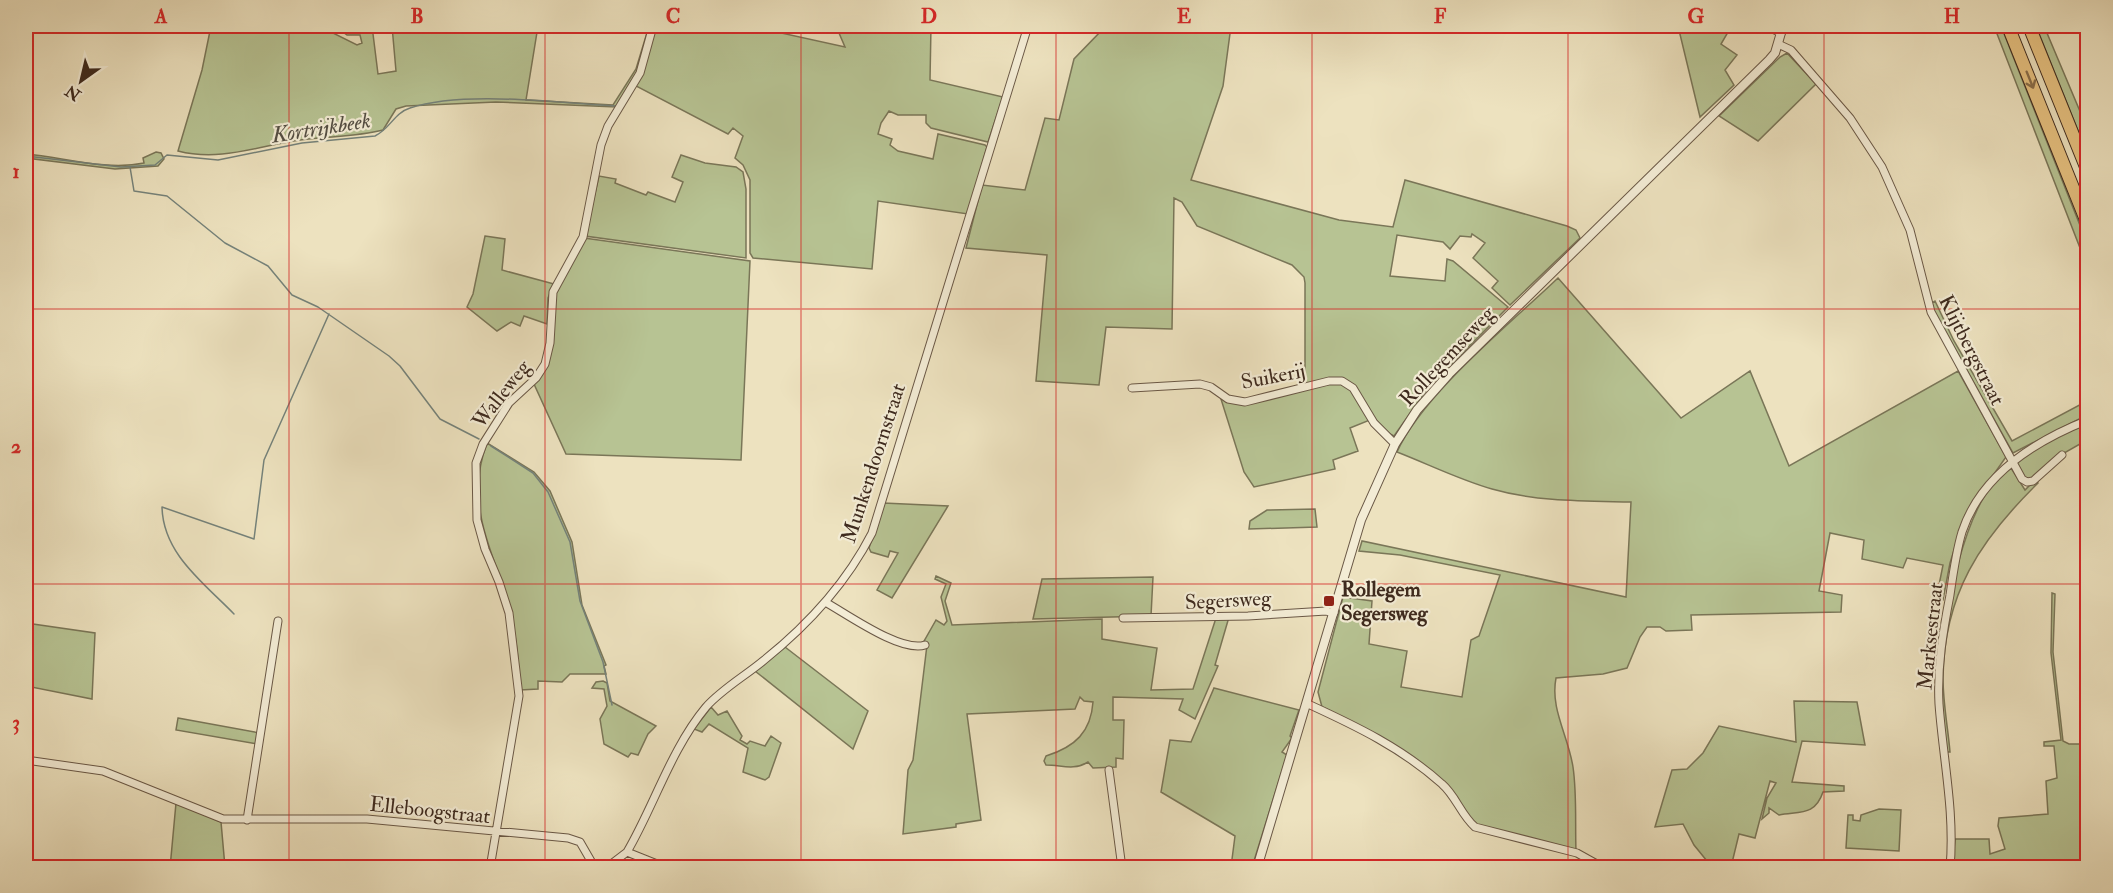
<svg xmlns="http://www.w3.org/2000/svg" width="2113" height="893" font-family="'IM FELL Double Pica',serif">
<rect width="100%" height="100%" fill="#ede2bf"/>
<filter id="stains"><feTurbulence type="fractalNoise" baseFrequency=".00333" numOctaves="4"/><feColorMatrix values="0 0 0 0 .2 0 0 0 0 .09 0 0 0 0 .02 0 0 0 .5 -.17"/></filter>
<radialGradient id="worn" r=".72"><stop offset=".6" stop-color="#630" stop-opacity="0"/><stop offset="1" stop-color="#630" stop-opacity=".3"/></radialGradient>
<path fill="#b7c393" stroke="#7a7658" stroke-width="1.5" d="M211,26H319L357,45L362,43L360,35H347L335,26H372L378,74L396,71L392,26H538L526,100L613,105L636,69L649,26H651L638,70L617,107L496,102L406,106L396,109L383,130C356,137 328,136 300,140C258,146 220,162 178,151L202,70Z
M657,26H749L845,47L836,26H931L930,80L1003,97L988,142L931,128L926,123V115H898L889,111L881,123L878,134L892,139L890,145L898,151L933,159L938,134L985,145L987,147L968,214L878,201L872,269L753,258L750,253V180L743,165L735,158L743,136L733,128L728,134L636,86Z
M1086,26H1231L1223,86L1191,180L1339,220L1393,227L1405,180L1567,226L1576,230L1580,238L1510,305L1492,288L1498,281L1473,258L1485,243L1472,234L1471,237L1460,236L1450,249L1443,242L1397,235L1390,276L1445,281L1447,259L1453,261L1508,307L1428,388L1394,436L1384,431L1347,381L1305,385V283L1304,277L1292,265L1197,226L1182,202L1174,198L1172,329L1106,327L1099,385L1036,381L1047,255L966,248L982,185L1025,190L1045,118L1059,120L1074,59L1101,31Z
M1678,26L1731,27L1721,44L1737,55L1725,70L1734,85L1700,117Z
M1994,26H2001L2087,243V266Z
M2036,26H2044L2087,128V153Z
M1787,53L1816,84L1758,141L1719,116L1780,57Z
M156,152L161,153L164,159L158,166L115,169L26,158V154C63,157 106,171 144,163L143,158Z
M681,155L705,163L736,167L743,172L746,189V258L585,236L599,176L616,179L615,183L646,195L648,192L675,202L683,182L672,177Z
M485,236L505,239L502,270L554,284L548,298L547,324L524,316L520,326L511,322L497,331L467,307L473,294Z
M584,238L750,261L741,460L566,454L534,384L548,363L555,293Z
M1558,278L1681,418L1750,371L1789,466L1958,371L2006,457L1965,515L1950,563L1943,600H1936L1943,565L1907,558L1903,568L1862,559L1864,540L1830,533L1819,591L1842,595L1841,612L1691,615L1692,630L1666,631L1660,627H1647L1640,637L1627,668L1603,674L1556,678C1550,709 1568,735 1573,767C1577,794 1575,824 1576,851L1478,827C1462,811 1456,793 1437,777C1402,747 1363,727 1322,707L1318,692L1343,597L1372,601L1369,644L1407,651L1401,687L1462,697L1471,640L1479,636L1500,575L1400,555L1359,551L1362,541L1626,597L1631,502C1585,501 1537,502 1492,489C1460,480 1428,464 1397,452C1423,394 1511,323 1558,278Z
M1935,301L1954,341L2012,441L2087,401V415L2013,453L1930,304Z
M1336,383C1353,383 1362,407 1370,420L1350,428L1358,451L1333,460L1335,469L1254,487L1244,472L1220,396L1235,403Z
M2087,424V440L2057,457L2033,479H2026L2016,462C2037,445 2062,434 2087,424Z
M487,443L534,472L550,491L572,542L582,605L606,665L604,666L606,674H570L562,682L538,681V689L520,690C519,665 517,640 511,616C497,554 462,509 487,443Z
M2011,468L2025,490L2035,480L2038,483C1980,540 1944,594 1943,678C1943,703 1948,728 1950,752H1947C1944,728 1940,703 1940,679C1941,628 1963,494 2011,468Z
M883,503L948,506L892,598L877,590L898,553L890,551L888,557L871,552L869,548Z
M1315,509L1317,527L1249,529L1250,521L1267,510Z
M936,576L951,583L945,601L952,625L1102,619V639L1157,648L1151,690L1193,689L1216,618L1229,617L1215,665L1218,666L1195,719L1179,710L1183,699L1113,697V720H1124L1123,759L1116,758V767L1093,768L1088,762C1073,771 1062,765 1046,765L1044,761L1046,756C1075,747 1091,732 1093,702L1084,701L1080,697L1075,709L967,714L981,820L956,824V827L903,834L908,770L913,760L927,645L923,643L936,620L944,625L947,621L941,597L946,584L935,579Z
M1153,577L1151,616L1033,619L1042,579Z
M2052,593L2055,594L2053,652L2063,741L2069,744H2087V867L1952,868L1955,839H1989L1990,854L2005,849L1998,826L1999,818L2048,814L2046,781L2057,778L2054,746H2044V742L2061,740L2051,653Z
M26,623L95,633L92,699L26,686Z
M785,647L868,711L853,749L755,671Z
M603,681L607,683L610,701L656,726L648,734L638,755L631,753L628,757L604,744L600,719L607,706L604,689L592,688L596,682Z
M1214,688L1299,710L1290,736L1292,738L1282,752L1287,755L1253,864L1247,867H1231L1235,836L1161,792L1170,740L1191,742Z
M1794,701L1857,702L1865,745L1802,741L1792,782L1844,786V791L1823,792C1815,816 1800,811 1779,815L1769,808V813L1762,819L1767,798L1776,783L1770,781L1755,838L1739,834L1731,867H1706L1707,861L1694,845L1683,824L1655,827L1672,770L1687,769L1703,753L1719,726L1796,742Z
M711,707L718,715L727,711L742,736L740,740L747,744L750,741L765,746L771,736L781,743L769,777L765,780L743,772L748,748L709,724L702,732L694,729Z
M178,718L260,733L258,744L176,730Z
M176,803L221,822L225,867L170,868Z
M1879,809L1901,810L1899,851L1846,848L1848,815H1853V820L1860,821L1861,815Z"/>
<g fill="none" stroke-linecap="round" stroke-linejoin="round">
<path stroke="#75827a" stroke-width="1.5" d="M26,156L121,167L155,165L167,155L218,160L302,143L375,136C390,129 394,113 410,108C463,90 558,103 616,106
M130,167L134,191L167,196L225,243L268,266L292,295L318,307L389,356L400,366L440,419L479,439
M491,446L533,473L548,492L570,542L580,601L603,662L612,705
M234,614C204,583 163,554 162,507L254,539L264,460L329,314"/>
<defs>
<path id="minor" d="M1766,26L1781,33
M1778,44L1791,50L1850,118L1882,167L1910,230L1931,312L2022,479L2027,482L2033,481L2062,455
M1132,388L1200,384L1211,387L1228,399L1245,402L1329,381H1342L1353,388L1374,423L1395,444
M825,602C847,614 901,653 925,645
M1123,618L1248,616L1326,611L1334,613
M1308,704C1356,726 1402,748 1442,784C1456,796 1461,815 1475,827L1577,853L1604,868
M26,760L103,771L223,819H367L568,838L580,842L595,868
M1109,770L1122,868
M247,820L278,621
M627,852L667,868
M490,868L519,696L509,613L499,582L485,549L477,520L476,463L483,444L509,403L536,378L545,364L550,343L553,292L583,237L601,145L608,126L640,73L653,26
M606,868L627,852C654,806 671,749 706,707C722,689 745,676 763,661C808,625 846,584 872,533L1028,26
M1950,868C1955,812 1943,759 1939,704C1937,667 1943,631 1950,595C1953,574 1956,552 1962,532C1981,474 2035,441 2088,420"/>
<path id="tertiary" d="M1257,868L1361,520L1395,444L1417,410L1449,374L1769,60L1775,53L1783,26"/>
<path id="motorway" d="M2008,26L2088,225
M2029,26L2088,172"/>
</defs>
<use href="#minor" stroke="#6a5846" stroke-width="9"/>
<use href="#tertiary" stroke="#6a5846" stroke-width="10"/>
<use href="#motorway" stroke="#3e2a1e" stroke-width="14"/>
<use href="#minor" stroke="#f3ecd5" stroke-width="7"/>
<use href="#tertiary" stroke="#f3ecd5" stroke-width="8"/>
<use href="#motorway" stroke="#e6c180" stroke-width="12"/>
</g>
<defs><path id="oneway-shaft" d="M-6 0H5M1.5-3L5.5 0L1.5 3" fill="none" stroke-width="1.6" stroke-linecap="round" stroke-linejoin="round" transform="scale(1.5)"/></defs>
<use stroke="#8a6e4a" href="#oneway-shaft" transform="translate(2030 80) rotate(68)"/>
<path fill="none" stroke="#d62828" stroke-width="1.5" stroke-opacity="0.55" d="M289,26V868M545,26V868M801,26V868M1056,26V868M1312,26V868M1568,26V868M1824,26V868M26,309H2088M26,584H2088"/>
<rect fill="#8f2418" stroke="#f3ecd5" stroke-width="2" x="1323" y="595" width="12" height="12" rx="3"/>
<g text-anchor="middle" stroke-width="4.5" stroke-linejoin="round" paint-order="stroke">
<g font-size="21" fill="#3e2a1e" stroke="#f3ecd5">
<text transform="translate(1972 350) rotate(63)" y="7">Klijtbergstraat</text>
<text transform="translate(1447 356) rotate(-47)" y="7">Rollegemseweg</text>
<text transform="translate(1273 376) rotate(-11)" y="7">Suikerij</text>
<text transform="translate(501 394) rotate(-52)" y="7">Walleweg</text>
<text transform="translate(873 463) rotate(-72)" y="7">Munkendoornstraat</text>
<text transform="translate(1228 600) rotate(-3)" y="7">Segersweg</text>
<text transform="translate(1930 636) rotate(-84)" y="7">Marksestraat</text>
<text transform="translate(430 810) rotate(6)" y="7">Elleboogstraat</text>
</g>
<g font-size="21" font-weight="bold" fill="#3e2a1e" stroke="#f3ecd5" text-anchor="start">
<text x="1341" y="596">Rollegem<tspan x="1341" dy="24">Segersweg</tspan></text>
</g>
<g font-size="22" font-style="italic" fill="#554f44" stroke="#f3ecd5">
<text transform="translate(321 127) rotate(-9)" y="8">Kortrijkbeek</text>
</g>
</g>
<rect width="2113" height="893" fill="none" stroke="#ede2bf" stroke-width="66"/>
<g transform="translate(81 81) rotate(214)" stroke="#f3ecd5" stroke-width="4.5" paint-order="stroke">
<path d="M0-4.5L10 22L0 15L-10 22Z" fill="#3e2a1e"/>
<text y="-9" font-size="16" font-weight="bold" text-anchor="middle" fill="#3e2a1e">N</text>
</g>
<rect x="33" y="33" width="2047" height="827" fill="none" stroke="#d62828" stroke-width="2"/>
<g font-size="20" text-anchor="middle" font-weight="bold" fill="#d62828">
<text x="161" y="23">A</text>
<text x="417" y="23">B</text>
<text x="673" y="23">C</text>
<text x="929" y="23">D</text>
<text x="1184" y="23">E</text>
<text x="1440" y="23">F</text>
<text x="1696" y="23">G</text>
<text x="1952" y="23">H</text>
<text x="16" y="178">1</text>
<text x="16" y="453">2</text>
<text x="16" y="729">3</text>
</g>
<rect width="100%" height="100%" filter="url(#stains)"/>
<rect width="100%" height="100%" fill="url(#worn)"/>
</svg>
